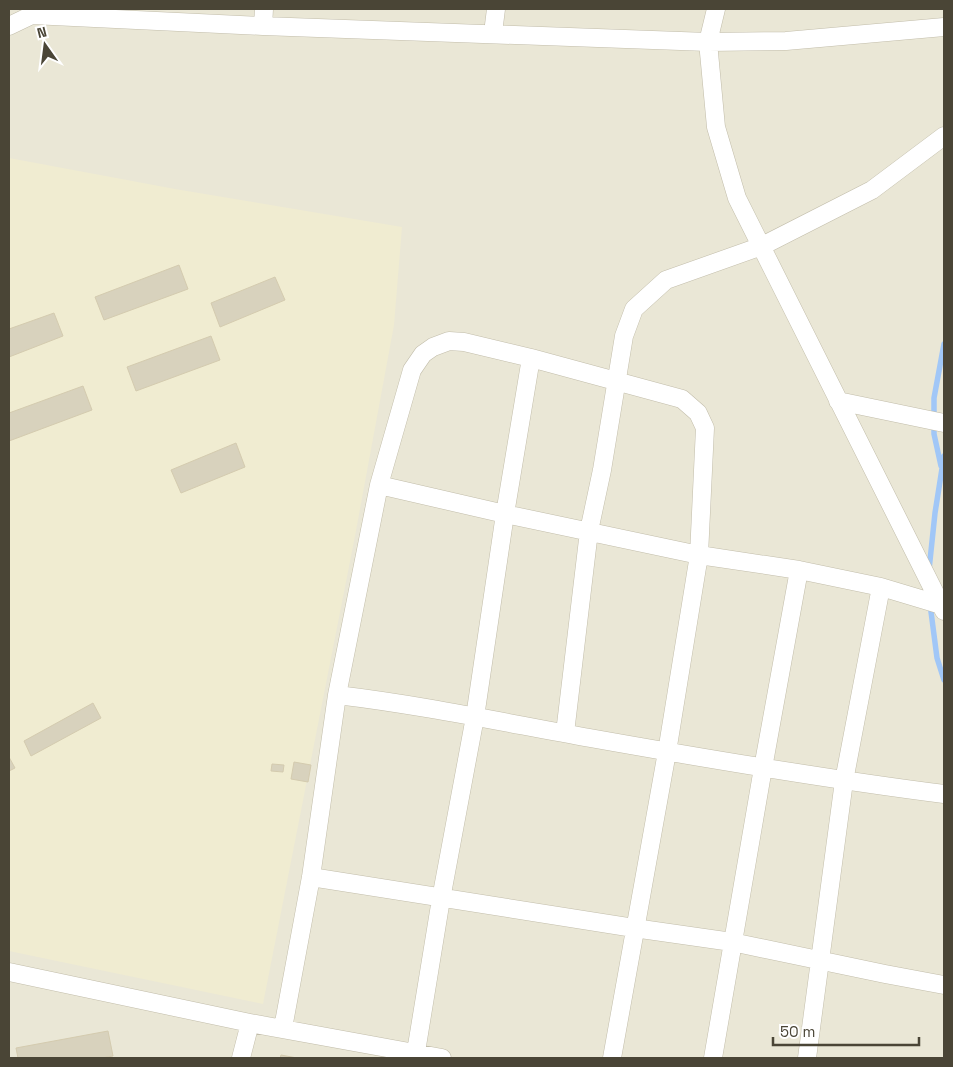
<svg xmlns="http://www.w3.org/2000/svg" width="953" height="1067" font-family="'Space Grotesk',sans-serif">
<rect width="100%" height="100%" fill="#f6f4e9"/>
<path fill="#eae7d6" d="M9,9H944V1058H9Z"/>
<path fill="#f0ecd1" d="M9,158L175,189L402,227L394,325L355,536L263,1004L9,951Z"/>
<g fill="none" stroke-linecap="round" stroke-linejoin="round">
<path stroke="#a1c7f7" stroke-width="5.5" d="M941,466L934,434V398L944,344
M929,570L935,513L944,456
M930,604L937,658L944,680"/>
</g>
<path fill="#d8d2bd" stroke="#d4cbaf" d="M179,265L188,289L104,320L95,297Z
M275,277L285,300L220,327L211,303Z
M54,313L63,336L9,357V329Z
M211,336L220,360L136,391L127,367Z
M83,386L92,410L9,441V413Z
M236,443L245,467L181,493L171,470Z
M93,703L101,718L31,756L24,741Z
M9,757L15,768L9,771Z
M294,762L311,765L308,782L291,779Z
M272,764L284,765L283,772L271,771Z
M108,1031L113,1056L102,1058H18L16,1048Z
M281,1055L297,1058H280Z"/>
<g fill="none" stroke-linecap="round" stroke-linejoin="round">
<defs>
<path id="street" d="M716,9L708,42L716,127L737,198L944,611
M9,26L32,15L263,26L708,42L786,41L944,27
M263,26L264,9
M493,33L496,9
M531,358L682,399L698,413L705,428L699,555L667,752L612,1058
M838,401L944,423
M379,485L505,514L699,555L799,570L881,587L941,605
M337,695C422,705 506,723 590,738C708,759 826,779 944,794
M565,733L589,531L602,470L624,336L634,309L666,280L762,246L872,190L944,136
M311,877L634,928L732,942L885,974L944,985
M9,972L250,1023L442,1058
M283,1028L311,877L337,695L379,485L412,370L423,354L433,347L449,341L464,342L531,358L505,514L475,717L441,899L415,1058
M241,1058L250,1023
M713,1058L763,768L799,570
M807,1058L844,781L881,587"/>
</defs>
<use href="#street" stroke="#c2bdaa" stroke-width="19"/>
<use href="#street" stroke="#fff" stroke-width="18"/>
</g>
<rect width="953" height="1067" fill="none" stroke="#4a4536" stroke-width="20"/>
<g transform="translate(45 45) rotate(346)" stroke="#ffffff" stroke-width="4" paint-order="stroke">
<path d="M0-4L9 19L0 12L-9 19Z" fill="#4a4536"/>
<text y="-8" font-size="14" font-weight="bold" text-anchor="middle" fill="#4a4536">N</text>
</g>
<path d="M773 1037v8h146v-8" fill="none" stroke="#4a4536" stroke-width="2.5"/>
<text x="780" y="1037" font-size="15" fill="#4a4536" stroke="#ffffff" stroke-width="4" paint-order="stroke">50 m</text>
</svg>
